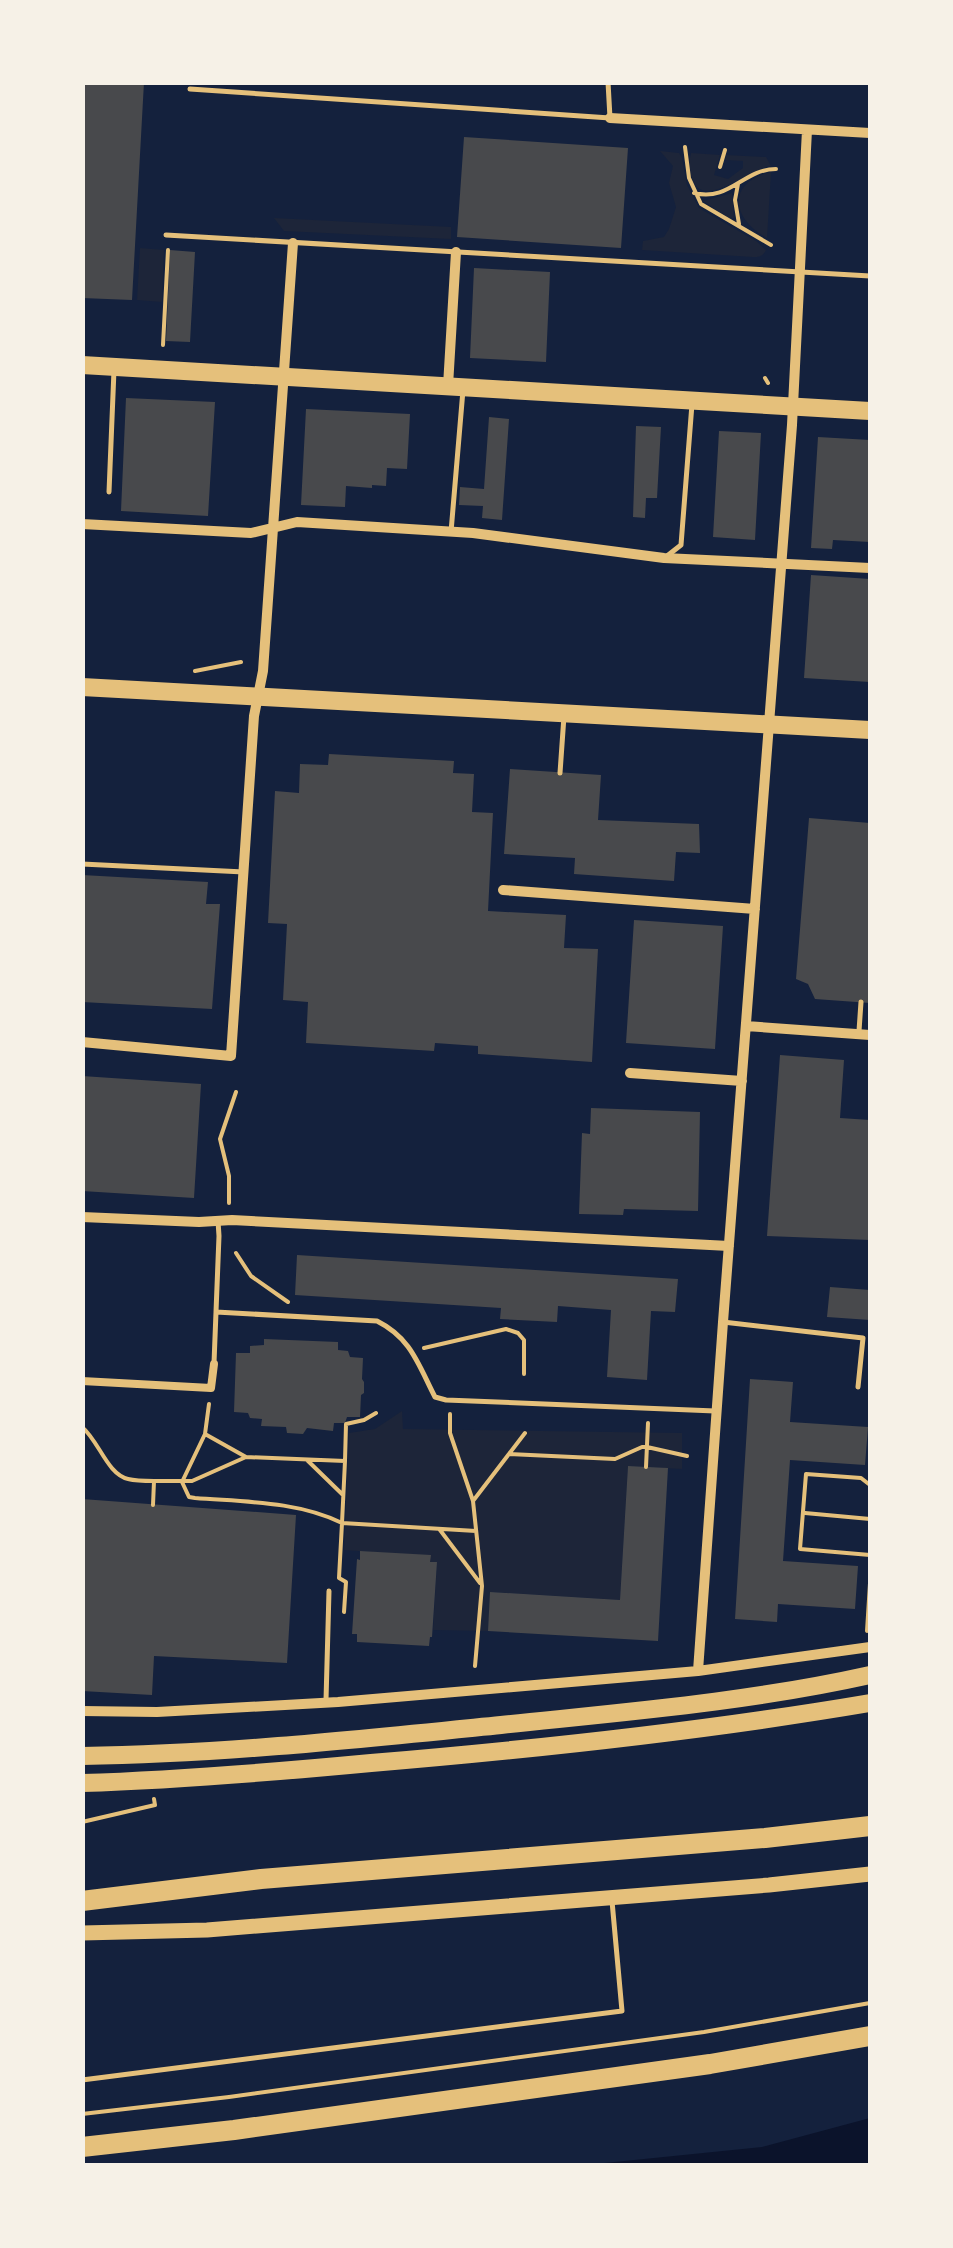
<svg xmlns="http://www.w3.org/2000/svg" width="953" height="2248" font-family="Bitter,serif">
<rect width="100%" height="100%" fill="#14213d"/>
<path fill="#1d2539" d="M660,151L679,153L682,158L687,185L699,208L756,241L766,250C763,256 760,257 753,257L642,250L643,241L664,237L669,229L676,207L669,183L673,166Z
M691,153L720,155L714,175L728,179L743,168V161L725,160L726,155L766,157L771,166C751,168 702,212 692,178C689,169 689,162 691,153Z
M771,172L767,238C731,218 726,183 771,172Z
M732,193L734,218L730,219L703,201Z
M274,218L451,227V239L284,231Z
M140,248L164,250L162,302L137,300Z
M402,1411L403,1429L682,1433V1469L628,1466L620,1600L491,1592L488,1631L433,1630L437,1563L430,1562V1556L344,1550L349,1433L375,1429Z"/>
<path fill="#0b132b" d="M870,2118V2165H585L762,2147Z"/>
<path fill="#48494c" d="M82,82H144L132,300L82,298Z
M464,137L628,148L621,248L457,237Z
M170,250L195,252L190,342L166,341Z
M474,268L550,272L546,362L470,358Z
M126,398L215,402L208,516L121,511Z
M306,409L410,414L407,469L387,468L386,486L372,485V488L346,486L345,507L301,505Z
M489,417L509,419L502,520L482,518L483,506L459,505L460,487L484,489Z
M636,426L661,427L657,498H646L645,518L633,517Z
M719,431L761,433L755,540L713,537Z
M818,437L870,440V542L833,540L832,549L811,548Z
M811,575L870,579V682L804,678Z
M329,754L454,761L453,773L474,774L472,812L493,813L488,911L566,915L564,948L598,949L592,1062L478,1054V1046L435,1043L434,1051L306,1043L308,1002L283,1000L287,924L268,923L275,791L299,793L300,764L328,765Z
M510,769L601,775L598,820L699,824L700,853L676,852L674,881L574,874L575,858L504,854Z
M809,818L870,823V1003L815,999L808,984L796,979Z
M82,875L208,882L206,904H220L212,1009L82,1002Z
M634,920L723,926L715,1049L626,1043Z
M780,1055L844,1060L840,1118L870,1120V1240L767,1236Z
M82,1076L201,1084L194,1198L82,1191Z
M591,1108L700,1112L698,1211L624,1209L623,1215L579,1214L582,1133L590,1134Z
M297,1255L678,1279L675,1312L651,1311L647,1380L607,1377L611,1310L558,1306L557,1322L500,1319L501,1308L295,1295Z
M830,1287L870,1290V1320L827,1317Z
M264,1339L338,1342V1350L348,1351L350,1357L363,1358L362,1379L364,1382V1393L361,1395L360,1417H347L345,1423H334L333,1431L307,1428L303,1434L287,1433L286,1427L261,1426L262,1419L250,1418L248,1413L234,1412L236,1353H250V1346L264,1345Z
M750,1379L793,1382L790,1422L868,1427L865,1465L790,1460L783,1561L858,1566L855,1609L778,1604L777,1622L735,1619Z
M628,1466L668,1468L658,1641L488,1631L490,1592L620,1600Z
M82,1499L296,1515L287,1663L154,1656L152,1695L82,1691Z
M360,1551L431,1555L430,1562H437L432,1637H430L429,1646L357,1642V1634H352L357,1559L360,1560Z"/>
<g fill="none" stroke-linecap="round" stroke-linejoin="round">
<path stroke="#e5c07b" stroke-width="4" d="M685,147L689,178L701,204L771,245
M720,167L725,150
M738,184L735,200L739,224
M694,193C730,202 743,169 776,169
M163,345L168,250
M765,378L768,383
M195,671L241,662
M229,1203V1176L220,1139L236,1092
M236,1253L251,1276L288,1302
M424,1348L506,1329L518,1333L524,1340V1374
M450,1414V1433L473,1501
M82,1427C99,1441 107,1474 128,1479C136,1481 146,1481 154,1481L153,1505
M205,1434L209,1404
M509,1454L615,1459L642,1447H647L687,1456
M307,1460L343,1495
M345,1461L346,1424L364,1420L376,1413
M646,1467L648,1423
M154,1481H192L246,1457L345,1461L342,1523C297,1501 244,1502 195,1498L189,1497L182,1482L205,1434L246,1457
M870,1485L861,1478L806,1474L800,1549L870,1555
M805,1513L870,1519
M440,1530L480,1583
M344,1612L346,1582L339,1578L342,1523L476,1531
M867,1631L870,1583
M475,1666L482,1586L473,1501L525,1433
M82,1822L155,1805L154,1799
M82,2114L229,2097L704,2032L870,2003"/>
<path stroke="#e5c07b" stroke-width="5" d="M190,89L610,118L608,82
M166,235L870,276
M109,492L114,370
M451,532L463,390
M667,556L681,545L692,404
M560,773L564,716
M82,864L244,872
M859,1031L861,1002
M218,1221L219,1236L216,1312L377,1321C411,1338 418,1364 435,1397L446,1400L715,1411
M723,1322L863,1338L858,1387
M214,1363L216,1312
M326,1700L329,1591
M82,2080L622,2011L612,1901"/>
<path stroke="#e5c07b" stroke-width="8" d="M82,1381L211,1388L214,1364"/>
<path stroke="#e5c07b" stroke-width="10" d="M610,118L870,133
M448,386L456,252
M82,524L251,533L297,522L473,533L664,558L870,568
M503,890L755,909
M746,1026L870,1035
M82,1042L231,1056L254,716L263,671L293,243
M630,1073L742,1081
M82,1217L199,1222L232,1220L729,1246
M698,1671L723,1322L792,425L807,130
M82,1711L157,1712L338,1702L698,1671L870,1647"/>
<path stroke="#e5c07b" stroke-width="15" d="M82,1933L207,1930L769,1885L870,1874"/>
<path stroke="#e5c07b" stroke-width="18" d="M82,365L870,411
M82,687L870,730"/>
<path stroke="#e5c07b" stroke-width="18" d="M82,1756C222,1754 362,1739 501,1725C624,1712 749,1702 870,1675
M82,1783C179,1780 275,1772 371,1763C538,1749 705,1731 870,1703"/>
<path stroke="#e5c07b" stroke-width="20" d="M82,1901L261,1879L765,1838L870,1826
M82,2147L234,2130L710,2064L870,2036"/>
</g>
<rect width="953" height="2248" fill="none" stroke="#f6f1e7" stroke-width="170"/>
</svg>
